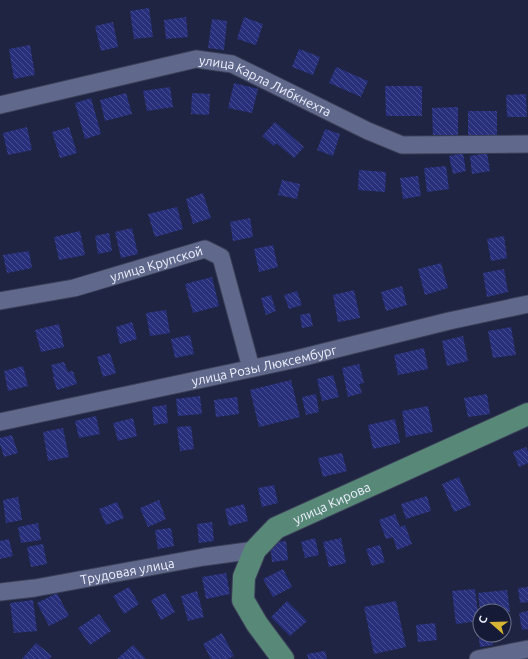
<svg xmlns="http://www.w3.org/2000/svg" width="528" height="659" font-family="Ubuntu,sans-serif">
<defs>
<pattern id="building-back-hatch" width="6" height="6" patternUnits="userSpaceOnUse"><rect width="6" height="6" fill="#28307c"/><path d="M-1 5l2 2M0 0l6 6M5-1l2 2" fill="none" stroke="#484e90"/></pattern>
</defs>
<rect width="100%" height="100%" fill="#1e2442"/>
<path fill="url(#building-back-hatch)" d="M149,8L153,37L134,39L130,11Z
M186,17L188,37L166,39L164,20Z
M244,17L263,24L256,45L237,39Z
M212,19L227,21L224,50L208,48Z
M113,22L118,47L101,51L95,26Z
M30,45L35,75L14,79L9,49Z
M299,49L320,57L313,75L292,67Z
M336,67L368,81L361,97L329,83Z
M234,83L258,89L252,113L228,108Z
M385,86H422V116H386Z
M170,87L173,107L147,111L143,91Z
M126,93L132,114L105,121L100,100Z
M192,93L210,94L209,115L191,114Z
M526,94L527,117H507L506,95Z
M91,98L101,134L85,139L75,103Z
M458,107V135H433L432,108Z
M468,111H497V135H468Z
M275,122L304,147L294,158L276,143L274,146L262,136Z
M27,127L32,150L8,155L3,133Z
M69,127L77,153L60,158L52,132Z
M325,129L340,134L333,156L317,150Z
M463,153L466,171L453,174L449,156Z
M487,153L490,171L472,174L470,156Z
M446,166L449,189L427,192L424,168Z
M359,170L386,172L385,192L358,190Z
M418,176L421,196L403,199L400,178Z
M282,180L300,184L297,199L278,195Z
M203,193L211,218L193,224L186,199Z
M177,207L183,229L155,237L148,214Z
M250,218L253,237L233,241L230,222Z
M132,228L138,254L121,258L115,232Z
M80,231L85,255L59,260L54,237Z
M109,233L112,251L98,254L95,236Z
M504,236L507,258L491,261L487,239Z
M273,245L278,267L259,272L254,249Z
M29,251L32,268L7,273L3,255Z
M441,263L448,288L425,295L418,269Z
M504,269L508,292L487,297L483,273Z
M212,277L219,306L193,313L185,284Z
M402,286L407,305L386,311L381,292Z
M354,290L360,318L338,322L333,295Z
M297,291L302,305L289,309L284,295Z
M271,295L276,311L266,315L261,298Z
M166,310L170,333L150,336L146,313Z
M310,313L313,326L302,328L300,315Z
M132,322L137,339L120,344L116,327Z
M59,324L64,347L41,352L35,330Z
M511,327L516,355L493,358L488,331Z
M190,335L194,354L175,358L171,339Z
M463,336L468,361L447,366L442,341Z
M424,348L428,369L398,375L394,355Z
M110,353L116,373L103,377L97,357Z
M64,362L68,372L73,371L77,384L57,390L53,377L54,376L51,365Z
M359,364L364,383L359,384L362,393L348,397L342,368Z
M23,366L28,386L8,391L4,371Z
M333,375L339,397L322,401L317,379Z
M291,380L300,417L259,427L250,390Z
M316,394L319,412L306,415L302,397Z
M487,394L490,414L468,417L464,398Z
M200,396L202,414L178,416L176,399Z
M237,397L239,414L216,417L214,400Z
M166,405L168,423L154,425L152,407Z
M428,406L433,432L406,437L402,411Z
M96,416L100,434L79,438L75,421Z
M133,418L137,436L118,441L113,423Z
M395,419L400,443L373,449L368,425Z
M191,426L194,449L180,451L177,427Z
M63,428L69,457L48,461L43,432Z
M12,435L18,453L4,457L0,444V438Z
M526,447L528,452V463L519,467L513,452Z
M342,453L347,471L323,477L318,458Z
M459,477L471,505L454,512L442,484Z
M274,485L278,503L262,507L258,488Z
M427,496L431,511L406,519L401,504Z
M18,497L22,520L6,523L3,500Z
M159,500L166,519L148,527L140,508Z
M117,502L124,518L106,525L99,509Z
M244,504L248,521L229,526L225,509Z
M395,514L400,527L405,525L412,544L397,550L393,537L386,539L379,520Z
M212,522L214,541L199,543L197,524Z
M38,523L41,540L21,543L18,527Z
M171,528L174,546L158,549L155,530Z
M315,538L319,555L305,558L301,542Z
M341,538L346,563L329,567L323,542Z
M9,539L13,556L0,559V541Z
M286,541L288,560L272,562L270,543Z
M43,544L47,564L31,567L27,547Z
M380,545L385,562L372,566L366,549Z
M283,569L292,587L273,597L263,579Z
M226,573L230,594L206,599L202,577Z
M129,587L139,604L124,614L113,596Z
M528,587V602L520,603L518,588Z
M475,589L479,621L456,624L452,591Z
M507,590L510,612L504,613V611H480L478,593Z
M197,591L204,617L188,621L181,596Z
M57,593L69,616L49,626L37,603Z
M165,593L175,612L161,620L151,600Z
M33,600L37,631L14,633L10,603Z
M287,601L307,621L290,636L271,617Z
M396,601L406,647L374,654L364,607Z
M528,611V629L522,630L519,613Z
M99,614L111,631L90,645L78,628Z
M435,623L437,640L418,642L416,625Z
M478,632H480V635H491L493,645L480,647Z
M222,633L234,656L228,659H211L203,644Z
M36,643L52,656L49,659H22Z
M133,645L146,659H117Z
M325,651L327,659H308L307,654Z"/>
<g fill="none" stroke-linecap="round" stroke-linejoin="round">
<defs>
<g id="minor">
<path id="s1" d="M0,105L196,59L232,64L368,131L402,145L528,144"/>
<path id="s2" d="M0,301L74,288L205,249L221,257L251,368"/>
<path id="s3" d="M0,422L296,359L449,321L528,304"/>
<path id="s4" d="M0,592L35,588L204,557L255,550"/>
<path d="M478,659L528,649"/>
</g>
<g id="major">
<path id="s5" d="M283,659L257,624L243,600L244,577L255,550L276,528L528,414"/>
</g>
</defs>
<use href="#minor" stroke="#3b3f57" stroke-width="19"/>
<use href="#major" stroke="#3b3f57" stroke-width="24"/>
<use href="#minor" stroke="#60698b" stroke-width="17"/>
<use href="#major" stroke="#588878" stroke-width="22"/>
</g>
<g text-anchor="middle" stroke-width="3" stroke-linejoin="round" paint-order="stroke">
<g font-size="13" fill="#eff2ff" stroke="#151a37">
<text dy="5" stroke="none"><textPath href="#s1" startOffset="276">улица Карла Либкнехта</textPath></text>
<text dy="5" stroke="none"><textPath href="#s2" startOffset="161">улица Крупской</textPath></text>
<text dy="5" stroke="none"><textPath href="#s3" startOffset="270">улица Розы Люксембург</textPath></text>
<text dy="5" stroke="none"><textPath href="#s5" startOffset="215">улица Кирова</textPath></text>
<text dy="5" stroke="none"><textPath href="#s4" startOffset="129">Трудовая улица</textPath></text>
</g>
</g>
<g transform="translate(492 623) rotate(290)"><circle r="19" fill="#151a37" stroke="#6c7087"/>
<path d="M0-3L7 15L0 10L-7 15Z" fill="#d7b434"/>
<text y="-6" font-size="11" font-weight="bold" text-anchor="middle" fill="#eff2ff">С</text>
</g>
</svg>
